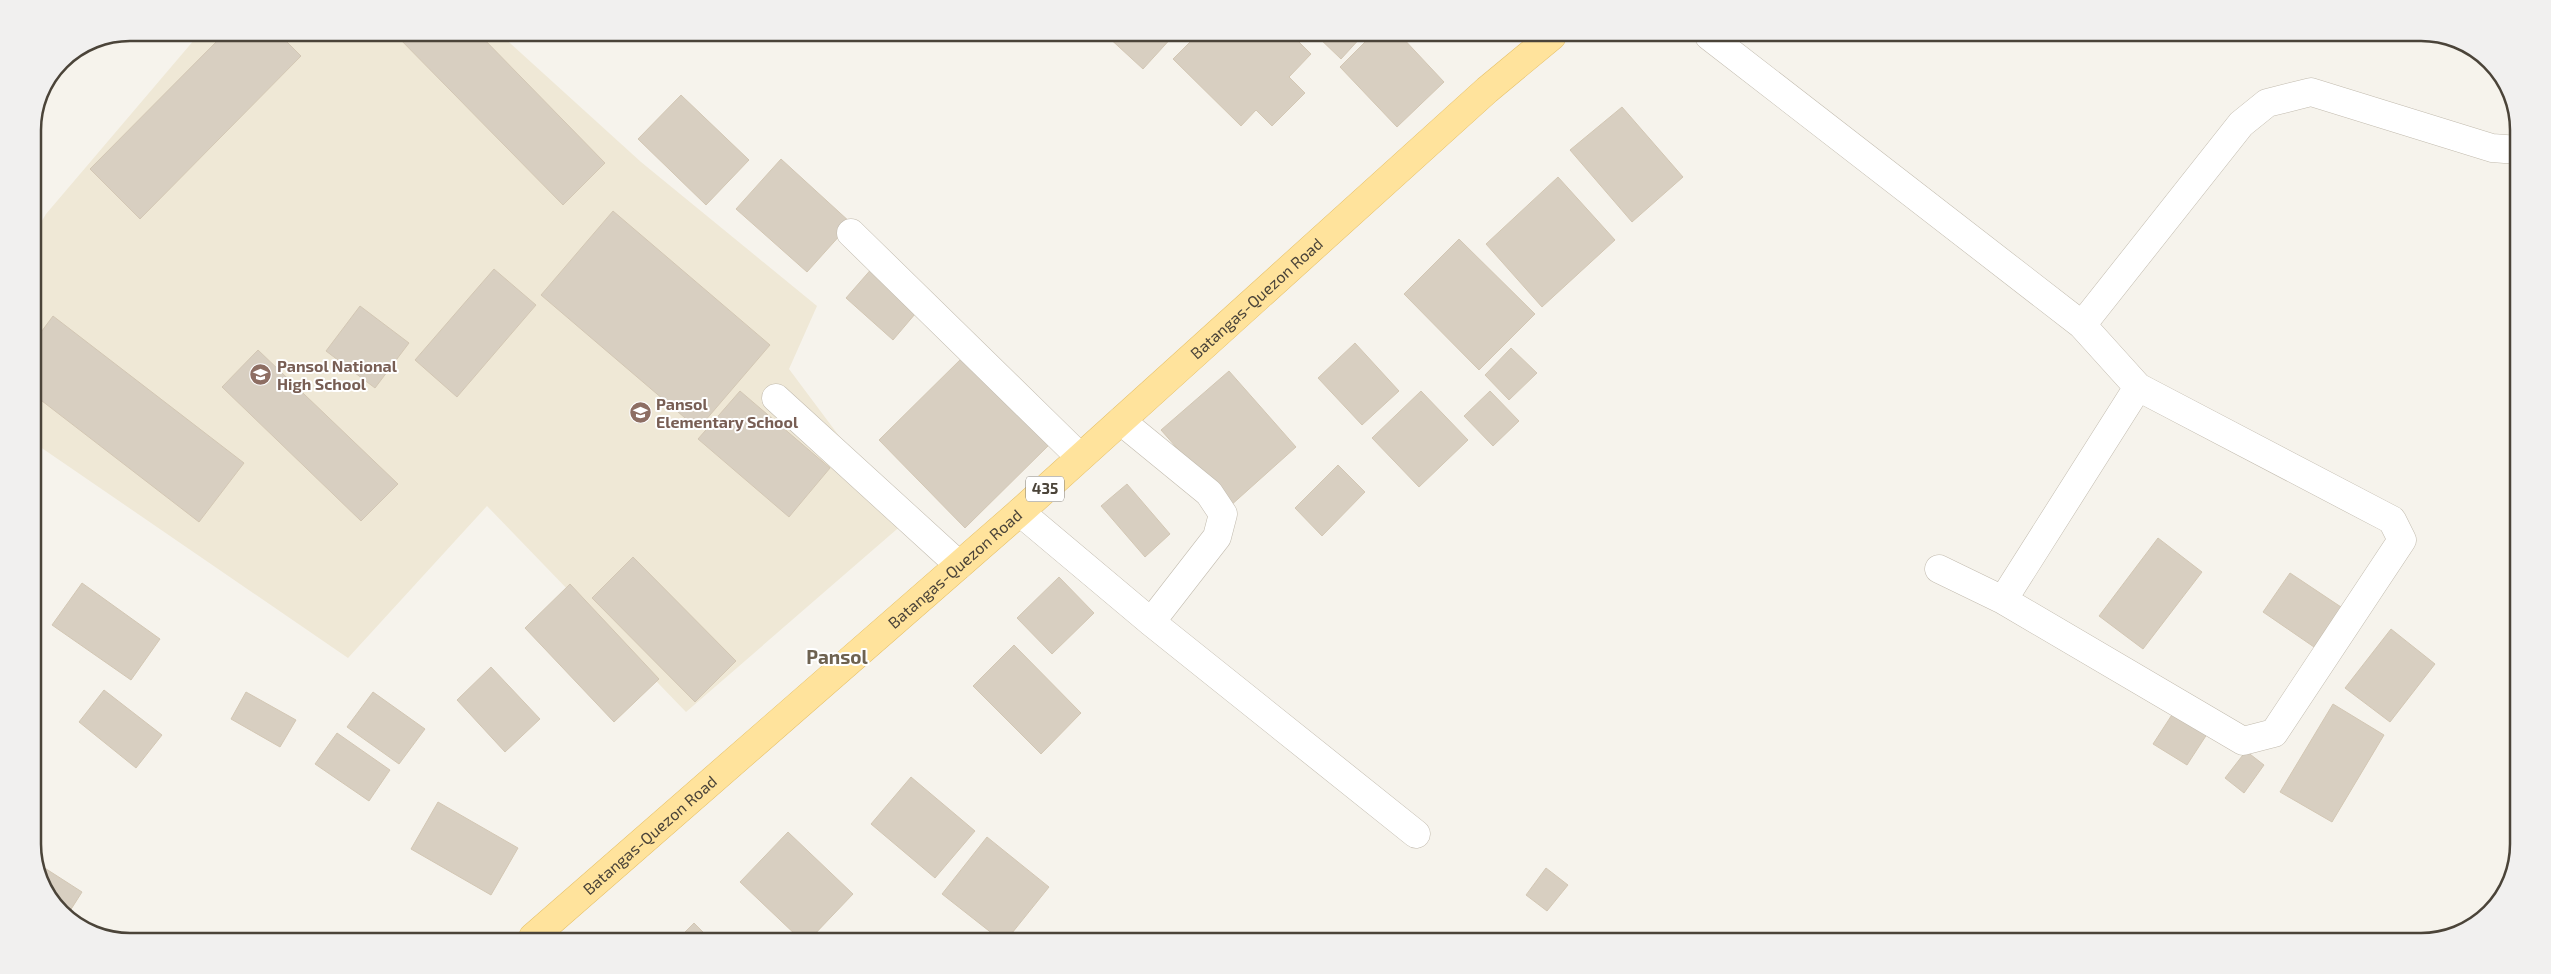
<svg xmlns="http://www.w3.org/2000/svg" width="2551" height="974" font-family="'Exo 2',sans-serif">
<rect width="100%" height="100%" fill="#f6f3ec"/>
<path fill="#efe8d6" d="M200,33H499L641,162L817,306L789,369L904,523L686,712L487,506L348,658L33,442V236L46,214Z"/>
<path fill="#d8cfc1" stroke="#d3c7b4" d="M225,33H278L301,56L140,219L90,169Z
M394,33H478L605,163L563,205Z
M1106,35H1174L1143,69Z
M1197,35H1292L1311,54L1289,77L1305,93L1272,126L1256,110L1241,126L1173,59Z
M1316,35H1363L1341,59Z
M1372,35H1400L1444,82L1397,127L1340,67Z
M681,95L749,160L706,205L638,139Z
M1622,107L1683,177L1632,222L1570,150Z
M781,159L851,223L807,272L736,209Z
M1558,177L1615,240L1542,307L1486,244Z
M613,211L770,345L698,429L541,295Z
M1459,239L1535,314L1479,370L1404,294Z
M874,266L921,307L893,340L846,298Z
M494,269L536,305L457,397L415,360Z
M360,306L409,343L375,388L326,351Z
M53,316L244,463L199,522L33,394V343Z
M1355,343L1399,391L1362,425L1318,378Z
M1511,348L1537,373L1509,400L1485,375Z
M258,350L398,484L361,521L222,387Z
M966,354L1052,442L965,528L879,440Z
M1229,371L1296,447L1229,507L1161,430Z
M740,391L830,468L789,517L698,439Z
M1421,391L1468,440L1419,487L1372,438Z
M1490,391L1519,421L1493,446L1464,416Z
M1338,465L1365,492L1322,536L1295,508Z
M1127,484L1170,534L1145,557L1101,506Z
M2158,538L2202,572L2143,649L2099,616Z
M633,557L736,661L695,702L592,598Z
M2290,573L2341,607L2314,647L2263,612Z
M1059,577L1094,613L1052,654L1017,618Z
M82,583L160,639L131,680L52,625Z
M570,584L659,679L614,722L525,628Z
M2391,629L2435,664L2390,722L2345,688Z
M1014,645L1081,713L1041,754L973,686Z
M491,667L540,719L505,752L457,700Z
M104,690L162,735L136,768L79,722Z
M246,692L296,720L280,747L231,719Z
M373,692L425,729L399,764L347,727Z
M2333,704L2384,735L2332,822L2280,792Z
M2177,707L2211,728L2187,765L2153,744Z
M337,733L390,770L369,801L315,764Z
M2246,751L2264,765L2244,793L2225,778Z
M911,777L975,831L935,878L871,824Z
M438,802L518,848L491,895L411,849Z
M788,832L853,894L811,938H799L740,882Z
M987,837L1049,887L1008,938H998L942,894Z
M40,865L82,892L68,914L53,903L39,867Z
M1546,868L1568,885L1547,911L1526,895Z
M694,923L709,938H679Z"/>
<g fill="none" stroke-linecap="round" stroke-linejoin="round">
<defs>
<path id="minor" d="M1709,36L2082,325L2138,387L2392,520L2402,540L2274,733L2243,741L2003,600L2138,387
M851,233L1080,457
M2082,325L2241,124L2267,103L2311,92L2492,148L2518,150
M776,398L959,565
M1121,421L1209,493L1223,514L1217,537L1151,622
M1020,512L1151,622L1416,834
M1939,569L2003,600"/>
<g id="major">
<path id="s1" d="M533,937L1020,512L1487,90L1552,36"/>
</g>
</defs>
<use href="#minor" stroke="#c2bbae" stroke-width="29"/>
<use href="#major" stroke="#e6c16a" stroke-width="29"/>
<use href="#minor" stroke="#fff" stroke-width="28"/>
<use href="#major" stroke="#ffe39c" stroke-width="28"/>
</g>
<defs>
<symbol id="school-disc" viewBox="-11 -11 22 22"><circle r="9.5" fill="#8d6e63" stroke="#fff"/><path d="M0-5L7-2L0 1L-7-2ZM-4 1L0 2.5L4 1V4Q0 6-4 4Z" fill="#fff"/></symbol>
</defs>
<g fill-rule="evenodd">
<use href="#school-disc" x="248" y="362" width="25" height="25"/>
<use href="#school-disc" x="628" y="400" width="25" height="25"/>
</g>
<g text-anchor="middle" stroke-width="4" stroke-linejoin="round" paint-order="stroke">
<rect fill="#fff" stroke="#817c74" stroke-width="1" x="1026" y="476.5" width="38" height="25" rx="4"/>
<g font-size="15" font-weight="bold" fill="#4b4439">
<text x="1045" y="494">435</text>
</g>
<g font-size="16" fill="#4b4439" stroke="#fff">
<text dy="6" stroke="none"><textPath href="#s1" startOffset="965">Batangas-Quezon Road</textPath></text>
<text dy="6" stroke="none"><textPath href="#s1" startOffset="560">Batangas-Quezon Road</textPath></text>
<text dy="6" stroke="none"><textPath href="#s1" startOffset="155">Batangas-Quezon Road</textPath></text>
</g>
<g font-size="16" font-weight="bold" fill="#785e54" stroke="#fff" text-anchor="start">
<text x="277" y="372">Pansol National<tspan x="277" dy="18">High School</tspan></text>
<text x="656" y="410">Pansol<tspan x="656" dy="18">Elementary School</tspan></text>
</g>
<g font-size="19" font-weight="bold" fill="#6e6250" stroke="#fff">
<text x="837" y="664">Pansol</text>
</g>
</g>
<path d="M0 0H2551V974H0ZM130 41H2421A89 89 0 0 1 2510 130V844A89 89 0 0 1 2421 933H130A89 89 0 0 1 41 844V130A89 89 0 0 1 130 41Z" fill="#f1f0ef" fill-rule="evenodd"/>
<path fill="none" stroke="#4b4439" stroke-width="2.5" d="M130 41H2421A89 89 0 0 1 2510 130V844A89 89 0 0 1 2421 933H130A89 89 0 0 1 41 844V130A89 89 0 0 1 130 41Z"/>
</svg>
